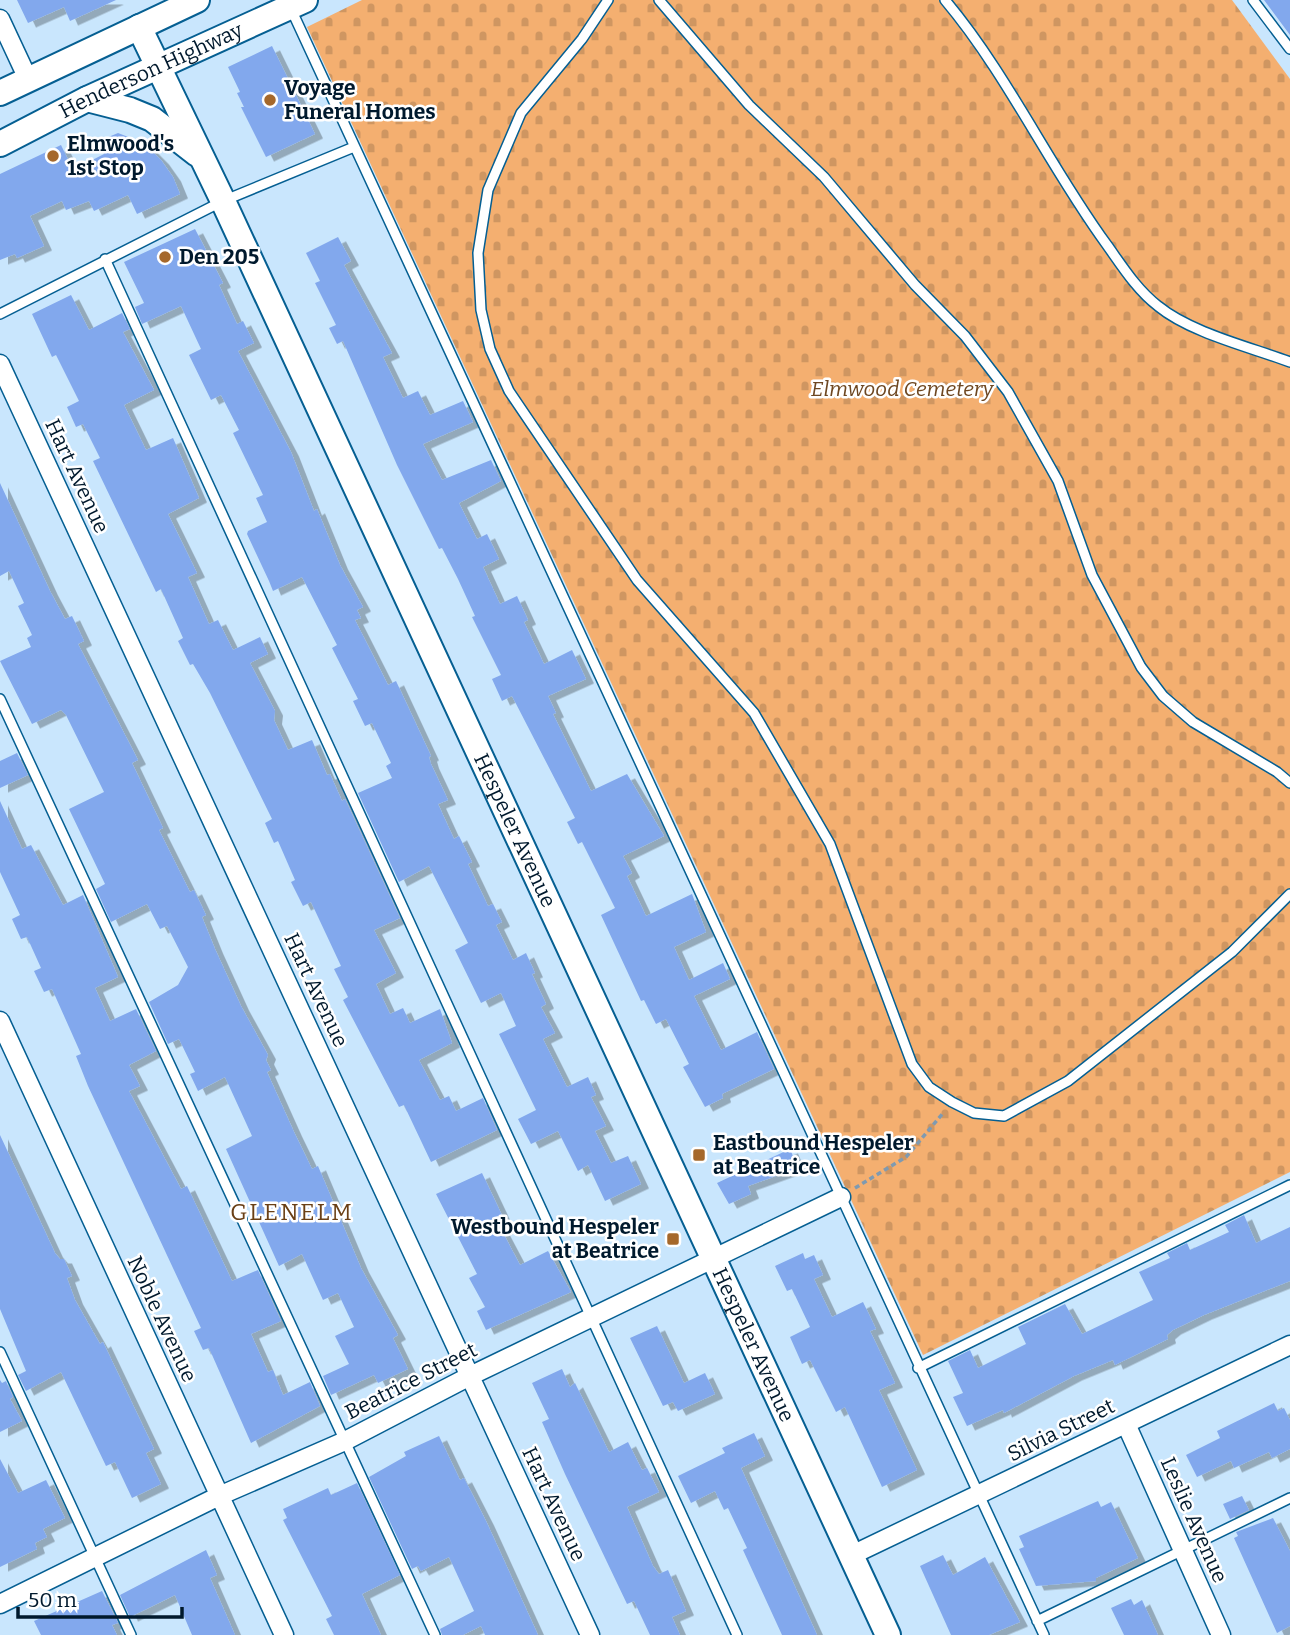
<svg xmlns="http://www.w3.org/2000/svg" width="1290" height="1635" font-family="Bitter,serif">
<defs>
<pattern id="cemetery-stones" width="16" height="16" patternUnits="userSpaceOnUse" patternTransform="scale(1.75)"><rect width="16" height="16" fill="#f4af70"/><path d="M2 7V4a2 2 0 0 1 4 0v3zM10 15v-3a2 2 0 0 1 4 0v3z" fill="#cf9661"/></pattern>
<filter id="shadow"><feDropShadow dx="8" dy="4.5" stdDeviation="0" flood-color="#0004"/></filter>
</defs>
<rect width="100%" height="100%" fill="#c9e6fd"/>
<path fill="url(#cemetery-stones)" d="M362,0H1232L1290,79V1172L923,1355L307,27Z"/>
<path fill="#82a8ed" filter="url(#shadow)" d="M17,0H116L70,21L64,7L28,23Z
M1264,0H1290V35Z
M272,46L315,134L266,157L241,107H244L237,93L240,92L228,67Z
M118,133L144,143L161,160L173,177L180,194L137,214L128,195L94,211L89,201L66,210L62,201L30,216L44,246L17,258L15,254L0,260V174L61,145L73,170L104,154L99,141Z
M195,229L223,283L219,285L237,324L243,321L254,343L238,351L291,452L314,511L317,509L340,565L363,607L357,610L361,618L355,620L388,685L396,681L431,756L429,757L431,764L448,800L438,804L454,839L459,836L472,862L468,864L488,906L493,904L502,922L496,925L513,960L526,953L535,973L532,974L546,1004L541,1007L555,1033L543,1039L567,1087L588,1077L596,1095L591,1097L606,1126L595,1131L611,1163L628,1156L641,1184L605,1201L588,1165L578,1171L558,1131L531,1144L518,1119L536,1110L499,1034L516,1026L501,993L481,1003L455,950L468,943L429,866L399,882L358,793L392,778L386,766L391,763L372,723L365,726L353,701L358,699L332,648L337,645L302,577L273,591L269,581L247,534L248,531L267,522L256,498L263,495L233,433L239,430L221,395L211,400L189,355L201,349L181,306L142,324L135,307L144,303L124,262Z
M338,237L351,261L344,265L392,353L383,357L403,398L418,391L430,415L463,401L473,422L423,444L442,480L491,460L501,481L459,503L477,539L487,534L499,559L483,567L500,604L517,596L528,620L524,622L544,664L572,650L586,679L548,696L556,713L553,714L591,791L627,774L664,836L623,856L632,873L627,876L646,916L692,894L706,932L674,947L689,980L723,963L730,979L694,996L721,1050L757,1032L774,1069L722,1094L723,1098L705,1107L683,1067L689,1064L666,1019L656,1024L644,1000L641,1001L601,915L615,908L582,842L578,844L567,822L575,818L512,696L502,701L492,679L501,675L472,617L475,616L458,579L442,548L439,549L397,465L343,341L337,344L329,328L336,325L315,283L320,281L306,253Z
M71,295L89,330L122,313L130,329L123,332L154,390L124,405L146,450L173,438L199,498L168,514L197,573L188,577L209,624L218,620L233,650L260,637L268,654L250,663L275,711L274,720L288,750L312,740L327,775L330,774L342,801L345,799L400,918L374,930L396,973L376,984L390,1014L403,1008L410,1023L440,1009L452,1043L419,1060L440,1100L449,1096L456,1111L483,1098L497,1130L431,1162L404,1105L399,1107L343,1000L348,997L334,969L341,966L311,902L303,906L291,882L295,880L278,841L274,843L265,823L272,819L210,693L193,664L190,665L178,641L183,638L161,589L156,592L93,461L100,458L83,424L76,427L67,407L79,401L56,355L52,357L32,314Z
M0,483L50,591L65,619L72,616L84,641L78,644L138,760L132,763L163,828L159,830L190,892L194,890L206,915L202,917L215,949L241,1006L268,1055L266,1060L271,1070L267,1072L294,1132L312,1169L318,1166L361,1268L398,1335L393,1338L408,1369L378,1383L374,1375L331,1395L323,1376L349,1364L335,1336L354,1327L338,1293L323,1300L302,1254L279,1266L226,1149L252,1136L225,1077L198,1091L190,1074L195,1072L179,1039L168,1044L149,1002L178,985L188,967L167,926L160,929L147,904L111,922L96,889L105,884L69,809L104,792L66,715L61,710L32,724L0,661L31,647L27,638L32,635L18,606L24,603L9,571L0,576Z
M17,753L28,775L0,788V761Z
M0,801L22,849L31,845L63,905L83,895L118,977L95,988L110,1021L136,1009L156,1051L129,1065L140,1086L129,1091L181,1189L187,1186L232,1281L258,1270L281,1321L251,1334L268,1372L273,1370L283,1395L310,1382L318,1401L320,1406L251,1443L209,1348L203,1350L194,1331L201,1328L88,1086L76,1056L81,1054L69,1027L52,989L44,992L34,971L41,968L27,937L21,939L12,919L20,915L0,872Z
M0,1135L55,1253L60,1259H64L72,1276L67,1278L75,1300L100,1344L103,1342L154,1449L146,1453L161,1484L132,1498L115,1462L106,1466L61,1372L26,1391L18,1375L26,1371L0,1309Z
M790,1149L798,1168L748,1186L751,1194L729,1204L717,1183Z
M482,1173L508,1228L502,1231L520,1265L548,1251L571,1292L486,1330L477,1311L485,1307L469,1278L477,1274L436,1194Z
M1244,1215L1256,1243L1290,1227V1281L1204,1315L1173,1330L1167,1335L1168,1339L1115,1365L1113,1360L1074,1376L1004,1413L1003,1410L967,1426L953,1397L963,1393L948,1361L970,1350L978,1368L1026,1344L1018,1327L1065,1304L1082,1334L1153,1300L1139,1272L1170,1258L1167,1253L1187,1243L1190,1250L1229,1232L1225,1225Z
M803,1253L805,1259L814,1255L823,1275L814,1279L832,1317L863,1302L876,1329L870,1331L895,1383L879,1390L917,1470L882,1487L845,1407L836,1412L810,1360L802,1364L790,1337L810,1327L792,1289L787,1291L775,1266Z
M657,1326L684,1383L705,1373L715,1394L678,1411L673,1402L663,1406L630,1338Z
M562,1369L570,1387L575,1383L609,1452L628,1442L642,1470L647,1468L659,1492L627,1507L653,1566L659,1574L668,1570L686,1611L672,1617L680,1635H650L634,1601L627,1604L565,1474L542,1422L549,1419L532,1383Z
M0,1380L2,1383L6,1381L13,1397L10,1399L22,1421L0,1432Z
M1274,1403L1278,1411L1284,1408L1290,1420V1449L1272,1458L1269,1452L1234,1468L1231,1461L1197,1477L1186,1455L1220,1438L1217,1431Z
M754,1433L765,1456L741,1468L817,1635H782L743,1550L747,1548L728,1508L724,1510L715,1491L691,1503L678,1476L725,1453L722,1448Z
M439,1436L460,1480L464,1478L486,1521L538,1635H485L481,1626L463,1635H442L440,1629L474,1611L449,1557L421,1571L418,1566L412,1569L369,1477L406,1456L404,1452Z
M0,1459L18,1493L46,1480L65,1518L43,1529L47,1537L35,1543L37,1549L0,1567Z
M357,1483L400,1575L362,1594L381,1635H334L326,1619L332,1616L283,1520L287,1518L283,1509L328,1488L331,1495Z
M1242,1496L1249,1510L1230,1519L1223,1504Z
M1098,1501L1101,1507L1111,1502L1138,1558L1096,1578V1581L1036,1586L1019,1549L1024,1547L1019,1536Z
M1273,1518L1290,1551V1626L1277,1633L1234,1538L1238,1536L1236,1532Z
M206,1550L217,1575L210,1578L235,1635H192L175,1595L130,1617L120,1595Z
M943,1555L953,1575L985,1557L1020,1622L989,1635H951L920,1566Z
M102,1591L118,1623L112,1625L117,1635H41L34,1621Z
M1131,1599L1134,1605L1142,1600L1158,1635H1124L1111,1608Z"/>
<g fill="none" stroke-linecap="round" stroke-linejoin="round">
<defs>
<path id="service" d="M608,0L582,39L521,113L488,190L478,253L481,310L490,349L509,391L637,580L754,713L830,844L912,1064L929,1087L952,1102L974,1113L1004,1116L1068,1081L1232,952L1290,894
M659,0L749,105L824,177L915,285L965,336L1008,392L1058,481L1092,575L1141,667L1163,696L1193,722L1277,772L1290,783
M945,0C1008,75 1049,166 1107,245C1122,266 1137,290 1158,306C1191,333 1250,347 1290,362
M1253,0L1290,49
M291,9L1044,1635
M105,259L737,1635
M0,314L223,201L354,147
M0,699L435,1635
M0,1352L131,1635
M918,1368L1290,1185
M1037,1621L1290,1498"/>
<path id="minor" d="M0,19L28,79
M0,364L590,1635
M0,1021L284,1635
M1126,1424L1221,1635
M852,1555L1290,1345
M0,1604L219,1496L345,1441L470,1376L841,1197"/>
<g id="secondary">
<path id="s1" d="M139,27L223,201L888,1635"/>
<path d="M0,93L197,0"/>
<path d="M87,99L130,110L152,119L197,154"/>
<path id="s2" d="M0,144L87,99L305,0"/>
</g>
</defs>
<use href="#service" stroke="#055f92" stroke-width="12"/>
<use href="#minor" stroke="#055f92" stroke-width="21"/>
<use href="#secondary" stroke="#055f92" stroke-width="28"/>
<path stroke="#7f9ab0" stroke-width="3.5" stroke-dasharray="5 3.5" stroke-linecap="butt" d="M855,1188L906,1157L944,1112"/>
<use href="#service" stroke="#fff" stroke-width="9"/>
<use href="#minor" stroke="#fff" stroke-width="18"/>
<use href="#secondary" stroke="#fff" stroke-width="24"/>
</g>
<g fill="#a5682b" stroke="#fff" stroke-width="2.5">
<circle cx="270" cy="100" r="7"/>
<circle cx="53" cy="156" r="7"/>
<circle cx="165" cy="257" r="7"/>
<rect x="692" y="1148" width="14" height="14" rx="3.5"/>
<rect x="666" y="1232" width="14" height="14" rx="3.5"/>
</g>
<g text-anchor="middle" stroke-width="5" stroke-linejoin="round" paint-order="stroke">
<g font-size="21" fill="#00192d" stroke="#fff">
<text dy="7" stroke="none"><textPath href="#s2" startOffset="168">Henderson Highway</textPath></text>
<text transform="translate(77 476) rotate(65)" y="7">Hart Avenue</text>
<text dy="7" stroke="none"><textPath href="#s1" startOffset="887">Hespeler Avenue</textPath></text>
<text transform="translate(316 990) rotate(65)" y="7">Hart Avenue</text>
<text transform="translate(162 1319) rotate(65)" y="7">Noble Avenue</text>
<text dy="7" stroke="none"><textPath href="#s1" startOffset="1454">Hespeler Avenue</textPath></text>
<text transform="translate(411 1381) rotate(-27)" y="7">Beatrice Street</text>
<text transform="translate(1061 1430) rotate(-26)" y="7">Silvia Street</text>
<text transform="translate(554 1504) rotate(65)" y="7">Hart Avenue</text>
<text transform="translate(1194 1520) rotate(66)" y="7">Leslie Avenue</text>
</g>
<g font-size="21" font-weight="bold" fill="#00192d" stroke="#fff" text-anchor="start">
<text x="284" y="95">Voyage<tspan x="284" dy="24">Funeral Homes</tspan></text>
<text x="67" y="151">Elmwood's<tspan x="67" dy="24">1st Stop</tspan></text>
<text x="179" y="264">Den 205</text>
<text x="713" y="1150">Eastbound Hespeler<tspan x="713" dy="24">at Beatrice</tspan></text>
<text x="659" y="1234" text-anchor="end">Westbound Hespeler<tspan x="659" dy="24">at Beatrice</tspan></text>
</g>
<g font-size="21" font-style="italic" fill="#6e4721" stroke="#fff">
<text x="902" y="396">Elmwood Cemetery</text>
</g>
<g font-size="23" letter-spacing="2" fill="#6a4016" stroke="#fff">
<text x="292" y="1220">GLENELM</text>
</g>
</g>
<path d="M18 1607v10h164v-10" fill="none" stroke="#00192d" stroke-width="3.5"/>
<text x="28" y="1607" font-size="21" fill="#00192d" stroke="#ffffff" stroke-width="5" paint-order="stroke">50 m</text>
</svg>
